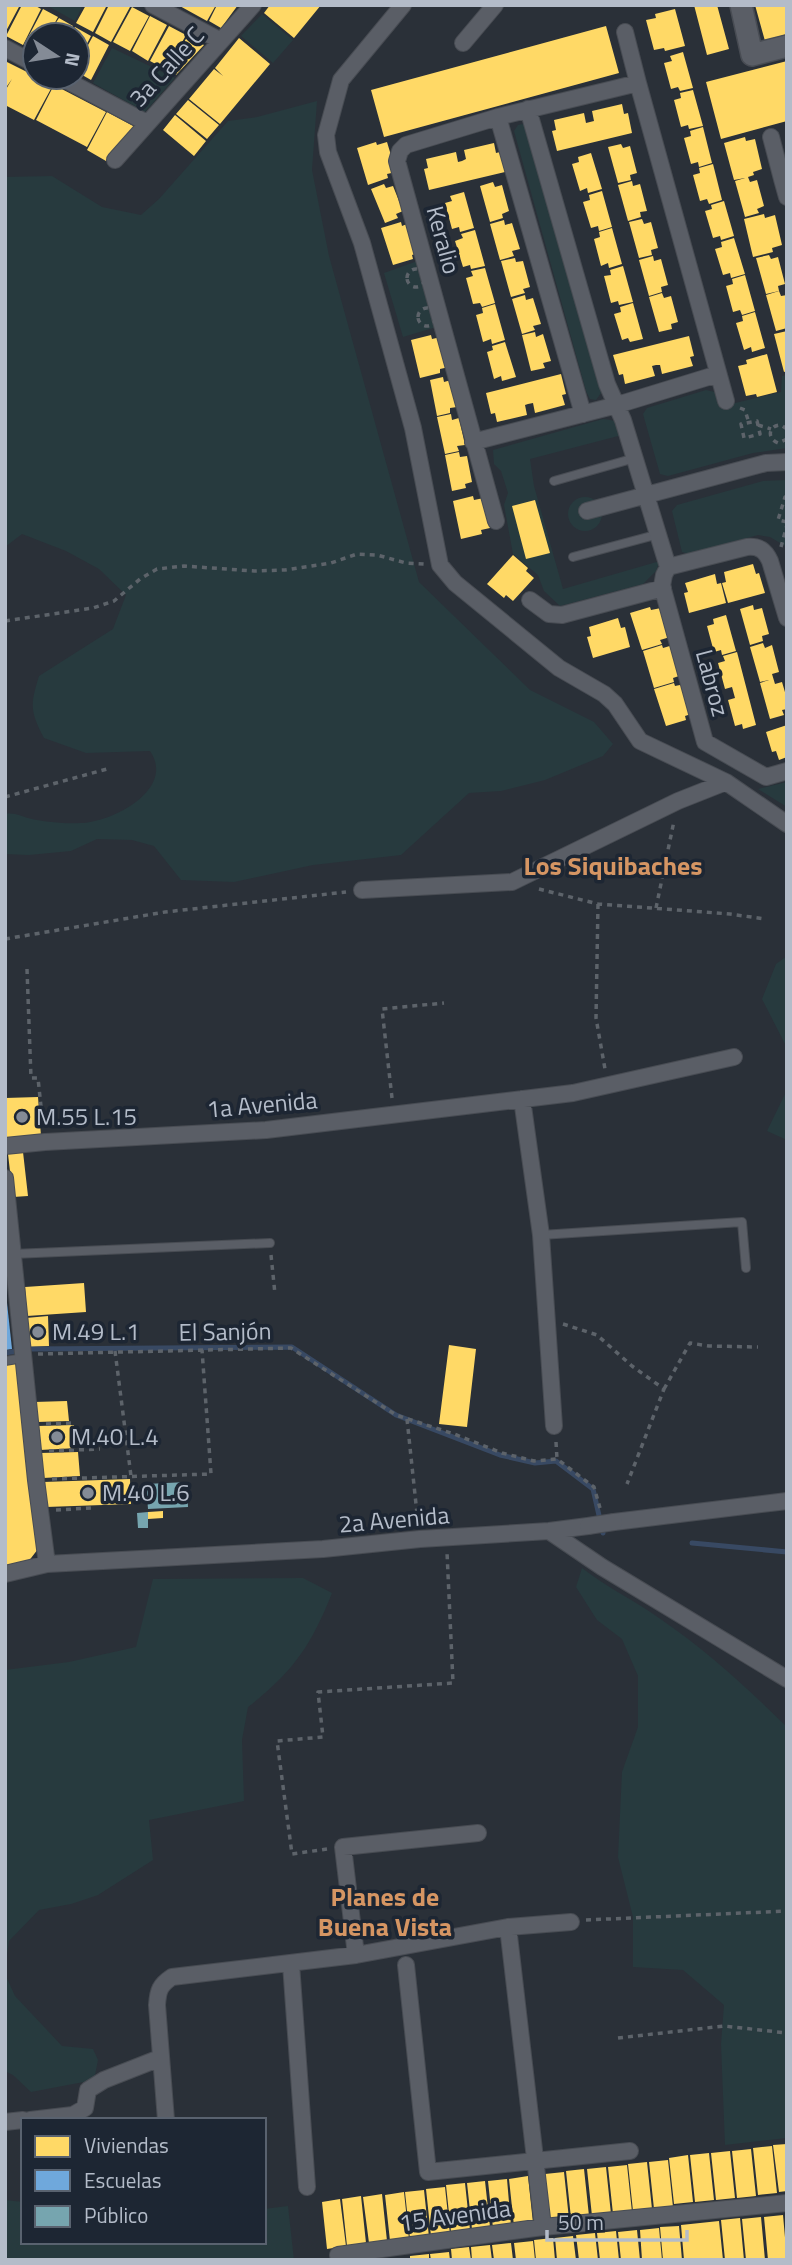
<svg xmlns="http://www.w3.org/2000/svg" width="792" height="2265" font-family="'Titillium Web',sans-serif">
<rect width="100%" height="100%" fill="#2a3038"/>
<path fill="#273a3e" d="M46,5H83L75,21Z
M262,14L293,40L273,63L241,36Z
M112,48L175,78L145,112L93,83Z
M317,101L312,170L329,256L419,582L530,690L594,722L613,744L603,756L545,780L501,791L469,793L401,855L313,865L234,882L181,880L154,846L132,840L97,839L71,851L29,855L5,854V814C15,812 22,817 32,819C46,822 66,824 81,823C113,822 176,789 150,751L86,753L44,738C30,711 30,705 39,676L113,629L126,595L99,569L66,551L22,534L5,547V177L52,176L102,207L141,215L159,199L228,121L257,117Z
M523,124L526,127L600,386L601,393L596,400L590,399L586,391L514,131L518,125Z
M423,259L443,325L403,337L384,273Z
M787,375V448L753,453L668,476L660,474L643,414L647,408L706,390L715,392L719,407L781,392L782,376Z
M603,419C616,420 621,423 626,434L530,459L534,486L563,589L660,561L656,571L643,584L560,606L544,591L538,575L513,554L504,505L508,493L501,471L494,464L493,450Z
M787,480V547L770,537L758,535L689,554L682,552L672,511L677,505L763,481Z
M568 514a17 17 0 1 1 34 0a17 17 0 1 1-34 0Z
M787,782V807L758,789Z
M787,956V1083L785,1044L762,999L776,964Z
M787,1090V1140L767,1131Z
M582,1568C606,1587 634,1600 659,1618C706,1650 746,1687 787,1727V2138L725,2145L721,2044L724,2005L683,1970L633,1967V1917L618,1857L622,1772L638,1727V1676L622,1639L597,1620L576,1587Z
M303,1578L332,1593C311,1646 293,1672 248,1707L242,1740L244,1801L149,1820L153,1860L98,1895L71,1904L39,1910L9,1941L5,1969V1670L69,1662L136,1647L153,1579Z
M5,1974L15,1996L62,2046L93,2049L98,2060L94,2080L31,2092L13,2075L5,2071Z
M5,2200L23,2202V2242H264V2209L288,2206L294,2260H5Z"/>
<path fill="#ffd966" d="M5,5H20L5,33Z
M22,5H34L41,9L23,45L6,36Z
M86,5H107L93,32L76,23Z
M109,5L130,7L111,42L95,33Z
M178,5H216L207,21Z
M217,5H238L221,28L209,21Z
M270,5H321L294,38L264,13Z
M694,5H717L729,49L707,55Z
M755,5H787V34L765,41Z
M132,7L149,16L130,51L113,42Z
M43,9L58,17L51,30L59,18L73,26L68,35H35V50L24,45Z
M675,9L685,46L665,51L664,48L654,50L646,20L656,18L655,14Z
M150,16L167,25L148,61L132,51Z
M169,26L186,35L167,70L150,61Z
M606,26L619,73L384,137L371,90Z
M75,27L91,36L77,63V35H70Z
M93,36L109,45L91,80L77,72V65Z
M187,37L204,45L176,75L168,71Z
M239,38L270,64L220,124L189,99L214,69L223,76L215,68Z
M683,52L693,88L680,91L678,87L671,89L664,63L672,61L670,56Z
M5,61L53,85L34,120L5,105V91L12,79L5,89Z
M787,61V121L721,139L706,82Z
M54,85L106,112L87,147L36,120Z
M693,90L703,126L689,129L688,125L681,127L674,100L681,98L680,93Z
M188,100L219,125L207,139L176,114Z
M622,104L624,114L628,113L632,133L557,151L552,131L556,130L554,120L584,113L586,123L594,121L592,111Z
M107,112L135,127L106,161L87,150Z
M175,115L206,141L194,156L163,130Z
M703,127L712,163L699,167L698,162L691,164L684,138L691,136L690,131Z
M745,137L746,141L755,139L762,169L753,172L754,175L748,177L750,182L757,180L764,206L757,209L759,213L745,217L735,181L745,178L734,180L724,143Z
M376,142L377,145L387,142L396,172L387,174L388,178L368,185L357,148Z
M494,143L496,153L500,152L505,172L429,190L424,169L428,168L426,159L456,152L458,162L462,161L466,159L464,150Z
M621,144L623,148L630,146L637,173L630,175L631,180L618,183L608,147Z
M591,153L602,189L588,193L587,188L580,191L572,164L579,162L578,157Z
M713,164L722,200L709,204L707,199L700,201L693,175L700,173L699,168Z
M632,181L633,186L640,184L647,211L640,212L641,217L628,221L618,185Z
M493,182L495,187L502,185L509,211L502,214L503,218L490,222L480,186Z
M384,184L386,188L393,186L403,211L396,214L398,218L385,223L371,189Z
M602,191L612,227L599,231L598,226L591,228L583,202L590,200L589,195Z
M464,192L474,228L460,232L459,227L452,229L445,203L452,201L450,196Z
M724,201L734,236L721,240L720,236L713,238L705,211L712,209L711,205Z
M764,214L765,218L775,215L782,245L772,248L773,252L753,257L744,219Z
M642,219L644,224L651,222L658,248L651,250L652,255L639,258L629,222Z
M504,220L505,225L512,223L520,249L512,251L514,256L500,260L490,224Z
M401,222L402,226L412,222L421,252L412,255L413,259L393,265L381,228Z
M612,228L622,264L609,268L608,263L601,266L594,239L600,237L599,232Z
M475,230L485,266L471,269L470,265L463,267L455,241L463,238L461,234Z
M734,238L745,274L731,278L730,273L723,275L715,249L722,247L721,242Z
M769,255L771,259L778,257L785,284L778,286L779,291L766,294L756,258Z
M653,256L654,261L661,259L668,285L661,287L662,292L649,296L639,260Z
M515,258L516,262L523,261L530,287L523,289L525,293L511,297L501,261Z
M623,266L633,302L619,305L618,301L611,303L604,276L611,275L610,270Z
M485,268L495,303L482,307L480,303L473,304L466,278L473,276L471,271Z
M745,275L755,311L742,315L740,310L733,312L726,286L733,284L732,279Z
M779,291L781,296L787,295V328L776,331L766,295Z
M662,293L664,298L671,296L678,322L671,324L672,329L659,332L649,297Z
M525,295L526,300L533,298L541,324L533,326L535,330L522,334L512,299Z
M633,303L643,339L630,342L628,338L622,340L614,314L621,312L620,307Z
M495,304L505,340L492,344L491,339L483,342L476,315L483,313L482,308Z
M755,312L765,348L752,352L751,347L744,350L736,323L743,321L742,316Z
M787,331V371L784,372L774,334Z
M535,332L536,337L543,334L551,361L543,363L545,368L531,371L522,335Z
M431,335L432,339L441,337L449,367L440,369V373L420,378L411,340Z
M689,336L694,356L690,357L693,366L662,374L660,365H656L652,366L655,376L625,384L623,374L619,375L613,355Z
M505,342L516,377L502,381L501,376L494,379L487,352L493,350L492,346Z
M767,354L777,392L757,397L756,394L746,396L738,366L747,364L746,360Z
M561,374L566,394L562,395L565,405L535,413L533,403L528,404L525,405L527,415L497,422L495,413L491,414L486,393Z
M443,377L444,382L451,380L457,407L450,408V413L437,416L430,380Z
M451,414L452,420L459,418L465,445L457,446L459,451L445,454L437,417Z
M459,452L460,457L467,456L472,482L465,484L466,488L452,491L445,455Z
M473,496L474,500L484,498L490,528L481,530L482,534L461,539L453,501Z
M535,500L550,553L526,559L512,506Z
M513,555L528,568L526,571L534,578L513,601L506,595L504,598L487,584Z
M753,564L756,574L759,573L765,593L728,603L722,583L726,582L724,572Z
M715,574L717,584L721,583L726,603L689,613L684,593L688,592L685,583Z
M753,605L754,610L762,608L769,634L762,636L763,641L750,645L740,609Z
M650,607L651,610L661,608L670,637L660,640L662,644L642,650L630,613Z
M726,615L736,651L722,655L721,650L714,652L707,626L714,624L713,619Z
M618,618L621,628L625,627L630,647L593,658L587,637L591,636L589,627Z
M763,643L765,648L772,645L779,672L772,674L775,684L782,682L787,699V709L782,710L784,715L770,719L760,683L769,680L760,682L750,647Z
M662,645L663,648L673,645L682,675L673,678L674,682L654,688L643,651Z
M737,652L756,725L743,729L742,724L735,726L728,700L735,698L732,687L725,689L718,663L725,661L723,656Z
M674,683L675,686L685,684L694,713L685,716L686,720L666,726L654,689Z
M787,725V757L779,760L776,751L772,752L766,732Z
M38,1097L41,1136L5,1140V1098Z
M23,1152L28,1196L13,1197L8,1154Z
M84,1283L86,1312L27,1316L25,1287Z
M48,1316L49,1346L29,1347L26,1318Z
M449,1345L476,1349L467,1427L439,1424Z
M17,1361L38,1549L28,1562L5,1567V1363Z
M67,1401L69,1421L37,1422L34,1402Z
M74,1425L77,1448L40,1450L37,1426Z
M78,1452L80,1476L43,1478L40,1453Z
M130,1479L131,1504L46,1507L43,1482Z
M163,1511V1518L148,1519V1512Z
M787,2144V2191L779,2192L773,2145Z
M772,2146L777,2193L758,2195L753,2148Z
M751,2149L756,2196L737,2198L732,2151Z
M730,2151L735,2198L716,2200L711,2153Z
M709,2153L714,2200L695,2202L690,2155Z
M688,2155L693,2202L674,2204L669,2158Z
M668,2160L673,2207L654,2209L649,2162Z
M647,2162L652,2209L633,2211L628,2164Z
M627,2165L632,2212L613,2214L608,2167Z
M606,2167L611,2214L592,2216L587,2169Z
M584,2169L589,2216L571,2218L566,2171Z
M564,2172L569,2219L550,2221L545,2174Z
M528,2176L533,2223L514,2226L509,2179Z
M507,2179L511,2226L493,2228L488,2181Z
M485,2181L490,2227L472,2229L467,2183Z
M465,2183L470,2230L451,2232L446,2185Z
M445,2187L450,2234L431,2236L426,2189Z
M424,2190L429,2237L410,2239L405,2192Z
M404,2192L409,2239L390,2241L385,2195Z
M382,2194L387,2241L369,2243L363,2197Z
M361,2196L366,2243L347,2246L342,2199Z
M340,2199L346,2246L327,2249L322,2202Z
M783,2215L787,2260H768L764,2217Z
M761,2217L765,2260H746L742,2219Z
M740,2218L744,2260H725L721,2220Z
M719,2221L723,2260H684L681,2225Z
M679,2226L682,2260H663L660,2227Z
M659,2228L662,2260H642L640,2230Z
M637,2230L640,2260H621L618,2232Z
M616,2231L619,2260H600L597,2233Z
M595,2233L598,2260H579L576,2235Z
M573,2236L576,2260H557L555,2238Z
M553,2238L555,2260H536L534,2240Z
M533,2241L535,2260H516L514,2243Z
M511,2243L513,2260H494L492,2245Z
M490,2245L492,2260H472L471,2247Z
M469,2247L471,2260H452L451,2249Z
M449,2252L450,2260H431L430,2254Z
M429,2254V2260H410V2256Z"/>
<path fill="#6fa8dc" d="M7,1303L12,1349L5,1350V1304Z"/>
<path fill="#76a5af" d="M187,1482L188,1507L148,1509L146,1484Z
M148,1512V1528H138L137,1513Z"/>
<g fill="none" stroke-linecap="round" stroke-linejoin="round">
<path stroke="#384963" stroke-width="5" d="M5,1353L30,1349L292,1347L396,1415L500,1455L535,1463L556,1461L593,1489L603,1533
M692,1543L787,1552"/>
<defs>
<path id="service" d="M554,481L635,458
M573,557L659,534
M541,1235L742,1222L746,1268
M13,1254L270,1243
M5,1361L23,1358"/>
<path id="minor" d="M153,5L221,41
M403,5L341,80L326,135L328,152L362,243L413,428L440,565L455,583L559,668L604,694L615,704L640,741L726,782L787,824
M625,32L638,83
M463,43L495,5
M5,48L35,64
M60,77L147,123
M528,109L607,384L623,420L668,567L664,575L662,586L705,742L766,777L787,771
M498,117L583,414
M771,137L782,179
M115,160L253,5
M787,178L782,179L787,197
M473,442L617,405L718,374
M587,511L766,463L787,462
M496,521L397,161L400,151L406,145L498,117L638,83L726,401
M668,567L747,547C759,546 765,550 770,561L787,618
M530,600L549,614L562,615L663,588
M362,890L512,882L678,801L726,782
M522,1099L541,1235L554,1426
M5,1146L45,1142L266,1130L573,1093L734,1057
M5,1178L36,1480L47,1564
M614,1522L787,1501
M549,1531L602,1567L787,1679
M5,1574L47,1564L323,1549L420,1539L549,1531L588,1526
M508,1927L543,2227
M356,1955L343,1847L478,1833
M291,1964L307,2187
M406,1965L428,2172L630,2151
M30,2120L73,2115L85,2108L88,2090L104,2080L160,2058
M166,2120L157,2005C158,1990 160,1985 172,1977L356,1955L508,1927L571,1922
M5,2122L23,2120
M339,2260L338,2255L543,2227L787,2203"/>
<path id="tertiary" d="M741,5L752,55L787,46"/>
</defs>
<use href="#service" stroke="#484c53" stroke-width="10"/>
<use href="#minor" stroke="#484c53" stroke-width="18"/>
<use href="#tertiary" stroke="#484c53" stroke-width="24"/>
<path stroke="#5d636a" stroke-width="3.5" stroke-dasharray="5 5" stroke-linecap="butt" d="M407 278a9 9 0 1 1 18 0a9 9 0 1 1-18 0Z
M418 317a9 9 0 1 1 18 0a9 9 0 1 1-18 0Z
M740,408L745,410L749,423
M757,421L760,434L744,438L741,424Z
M758,425L771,429
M787,429L781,425C769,425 766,438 778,443L787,439
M787,498L785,497L778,520L787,522
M781,547L787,525
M5,621L93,608L114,601L140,579L157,569L184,566L254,571L285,570L331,563L357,554L377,555L406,563L424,564
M5,797L107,769
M539,889L598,904L730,914L765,919
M598,904L596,1018L605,1069
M656,908L674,821
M5,939L165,912L346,892
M27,969L31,1078H38L43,1126
M392,1098L382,1009L444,1003
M271,1255L275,1294
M563,1324L597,1335L632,1366L664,1389L627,1484
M115,1351L131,1476
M38,1354L291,1348L396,1415L454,1434L502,1453L534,1461L557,1459L594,1487L600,1508
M664,1389L690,1343L709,1346L758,1347
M407,1419L418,1523
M46,1424L74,1423
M556,1442L557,1459
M49,1451L100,1449
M52,1479L211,1474L202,1350
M56,1510L91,1508
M327,1849L292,1854L277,1741L323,1737L318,1692L453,1683L447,1552
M586,1920L787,1911
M618,2038L724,2026L787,2033"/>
<use href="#service" stroke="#5a5e66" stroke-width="8"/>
<use href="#minor" stroke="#5a5e66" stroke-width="16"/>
<use href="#tertiary" stroke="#5a5e66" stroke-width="21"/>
<defs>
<path id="minor-bridge" d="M588,1526L614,1522"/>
</defs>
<use href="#minor-bridge" stroke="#484c53" stroke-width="18" stroke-linecap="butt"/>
<use href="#minor-bridge" stroke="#5a5e66" stroke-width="16"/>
</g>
<g fill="#848b96" stroke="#1d2633" stroke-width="2.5">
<circle cx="22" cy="1117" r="7"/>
<circle cx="38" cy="1332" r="7"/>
<circle cx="57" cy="1437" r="7"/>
<circle cx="88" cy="1493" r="7"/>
</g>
<g text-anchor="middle" stroke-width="7" stroke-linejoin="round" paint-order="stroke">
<g font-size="24" fill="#b4bcc9" stroke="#1d2633">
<text transform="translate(167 67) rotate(-48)" y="8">3a Calle C</text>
<text transform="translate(443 240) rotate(75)" y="8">Keralio</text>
<text transform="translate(712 683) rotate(75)" y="8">Labroz</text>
<text transform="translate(262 1105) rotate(-5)" y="8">1a Avenida</text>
<text transform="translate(225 1332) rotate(-1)" y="8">El Sanjón</text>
<text transform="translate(394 1520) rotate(-5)" y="8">2a Avenida</text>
<text transform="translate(455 2216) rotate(-8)" y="8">15 Avenida</text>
</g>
<g font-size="24" fill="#b4bcc9" stroke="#1d2633" text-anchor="start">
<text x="36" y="1125">M.55 L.15</text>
<text x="52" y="1340">M.49 L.1</text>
<text x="71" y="1445">M.40 L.4</text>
<text x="102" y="1501">M.40 L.6</text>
</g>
<g font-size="26" font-weight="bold" fill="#d59563" stroke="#1d2633">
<text x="613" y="875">Los Siquibaches</text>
<text x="385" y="1906">Planes de<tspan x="385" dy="30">Buena Vista</tspan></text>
</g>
</g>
<rect width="792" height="2265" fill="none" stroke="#b4bcc9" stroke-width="14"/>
<rect x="21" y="2118" width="245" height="126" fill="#1d2633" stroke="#59626f" stroke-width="2"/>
<rect x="35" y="2136" width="35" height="21" fill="#ffd966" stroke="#59626f" stroke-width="2"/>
<text x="84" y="2153" font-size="21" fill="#b4bcc9">Viviendas</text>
<rect x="35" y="2170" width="35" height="21" fill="#6fa8dc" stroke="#59626f" stroke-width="2"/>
<text x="84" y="2188" font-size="21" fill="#b4bcc9">Escuelas</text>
<rect x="35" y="2206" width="35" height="21" fill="#76a5af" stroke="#59626f" stroke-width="2"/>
<text x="84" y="2223" font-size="21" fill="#b4bcc9">Público</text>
<g transform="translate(56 56) rotate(102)"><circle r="33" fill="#1d2633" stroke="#59626f" stroke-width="2"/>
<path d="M0-5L12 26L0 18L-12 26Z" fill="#848b96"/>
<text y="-10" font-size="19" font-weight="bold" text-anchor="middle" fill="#b4bcc9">N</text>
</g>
<path d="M547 2230v10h140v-10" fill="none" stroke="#b4bcc9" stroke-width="3.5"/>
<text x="558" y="2230" font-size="21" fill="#b4bcc9" stroke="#1d2633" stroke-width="5" paint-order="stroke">50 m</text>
</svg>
